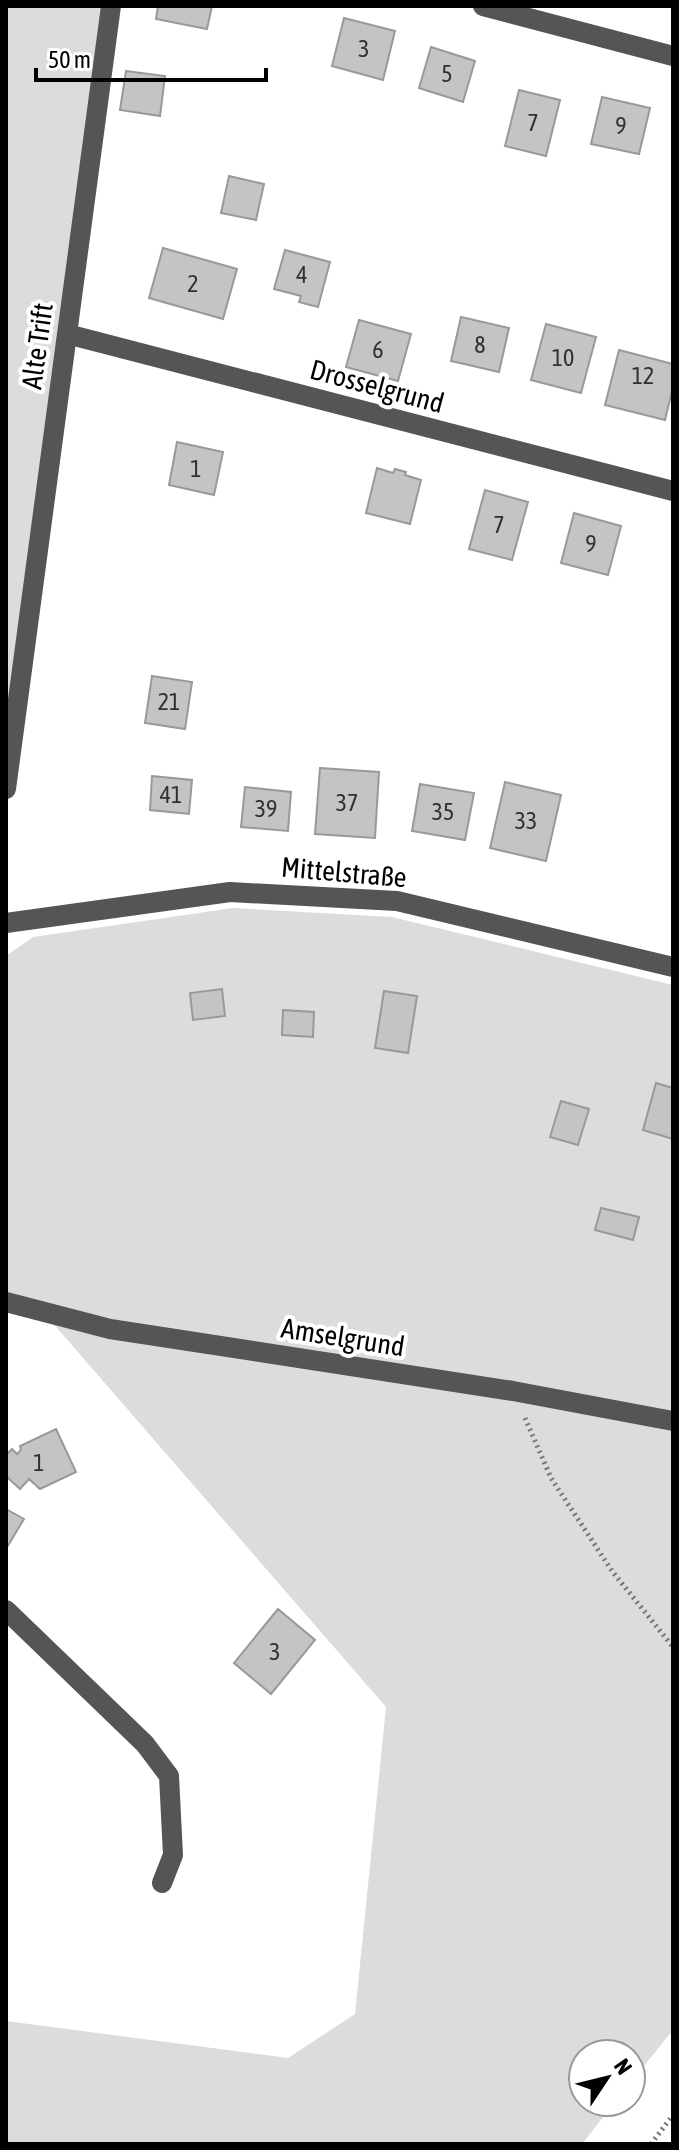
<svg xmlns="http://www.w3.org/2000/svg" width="679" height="2150" font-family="'Asap Condensed',sans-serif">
<rect width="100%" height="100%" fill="#fff"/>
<path fill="#dcdcdc" d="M6,6H110L6,727Z
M233,908L392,917L673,985V2030L631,2082V2054H583V2102H615L582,2144H6V2021L288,2058L355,2014L386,1707L44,1313L6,1306V956L33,937Z"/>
<path fill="#c4c4c4" stroke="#999" stroke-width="2" d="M158,6H212L207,29L156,19Z
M344,18L395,31L383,80L332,66Z
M431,47L475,61L463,102L419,88Z
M126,71L165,76L160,116L120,110Z
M519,90L560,100L546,156L505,146Z
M602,97L650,108L639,154L591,144Z
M229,176L264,184L256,220L221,213Z
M163,248L237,269L223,319L149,298Z
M285,250L330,262L318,307L299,302L301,296L274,289Z
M461,317L509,328L499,372L451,361Z
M359,320L411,334L398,381L346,367Z
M546,324L596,337L581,393L531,380Z
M619,350L673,364V387L665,420L605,405Z
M177,442L223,452L214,495L169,485Z
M377,468L393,473L395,469L406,472L405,475L421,480L410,524L366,513Z
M485,490L528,502L512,560L469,549Z
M574,513L621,526L608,575L561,563Z
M152,676L192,682L185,729L145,723Z
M320,768L379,772L375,838L315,834Z
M152,776L192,780L189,814L150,810Z
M505,782L561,795L546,861L490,848Z
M420,784L474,793L465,840L412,831Z
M245,787L291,792L288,831L241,827Z
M222,989L225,1016L193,1020L190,993Z
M384,991L417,996L408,1053L375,1048Z
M283,1010L314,1012L313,1037L282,1035Z
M656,1083L673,1088V1139L643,1130Z
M561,1101L589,1109L578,1145L550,1137Z
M601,1208L639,1217L633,1240L595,1230Z
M56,1429L76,1472L40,1489L29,1479L20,1489L6,1476V1455L12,1449L17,1454L21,1450L20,1446Z
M6,1509L24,1519L6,1549Z
M278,1609L315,1640L271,1694L234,1663Z"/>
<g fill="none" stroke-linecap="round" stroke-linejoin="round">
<path stroke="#777" stroke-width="5" stroke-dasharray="2 4" stroke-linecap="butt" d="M525,1418L551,1478L612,1571L673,1647
M651,2144L673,2115"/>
<path stroke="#555" stroke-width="20" d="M483,6L673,56
M67,334L673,491
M6,789L111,6
M6,923L230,892L397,901L673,967
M6,1302L110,1329L513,1391L673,1421
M6,1610L145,1744L169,1776L173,1855L162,1883"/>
</g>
<g text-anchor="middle" stroke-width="8" stroke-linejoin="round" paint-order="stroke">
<g font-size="24" fill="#313131">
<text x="364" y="57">3</text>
<text x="447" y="82">5</text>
<text x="533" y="131">7</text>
<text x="621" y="134">9</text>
<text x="302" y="283">4</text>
<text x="193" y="292">2</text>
<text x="480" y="353">8</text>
<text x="378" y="358">6</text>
<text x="563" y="366">10</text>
<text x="643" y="384">12</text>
<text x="196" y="477">1</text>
<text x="499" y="533">7</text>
<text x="591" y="552">9</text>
<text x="169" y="710">21</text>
<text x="171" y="803">41</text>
<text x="347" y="811">37</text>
<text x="266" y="817">39</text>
<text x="443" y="820">35</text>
<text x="526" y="829">33</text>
<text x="39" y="1471">1</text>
<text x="275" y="1660">3</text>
</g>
<g font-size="28" fill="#000" stroke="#fff">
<text transform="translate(37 346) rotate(-82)" y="10">Alte Trift</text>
<text transform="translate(377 386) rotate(15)" y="10">Drosselgrund</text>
<text transform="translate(344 872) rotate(5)" y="10">Mittelstraße</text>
<text transform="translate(343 1337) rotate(9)" y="10">Amselgrund</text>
</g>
</g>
<rect width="679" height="2150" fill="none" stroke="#000000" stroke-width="16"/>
<g transform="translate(607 2078) rotate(55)"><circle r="38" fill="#ffffff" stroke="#999999" stroke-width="2"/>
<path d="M0-6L14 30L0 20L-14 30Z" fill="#000000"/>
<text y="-12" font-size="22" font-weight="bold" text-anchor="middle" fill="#000000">N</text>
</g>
<path d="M36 68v12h230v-12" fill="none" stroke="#000000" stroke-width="4"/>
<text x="48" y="68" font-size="24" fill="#000000" stroke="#ffffff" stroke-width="6" paint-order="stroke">50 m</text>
</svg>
